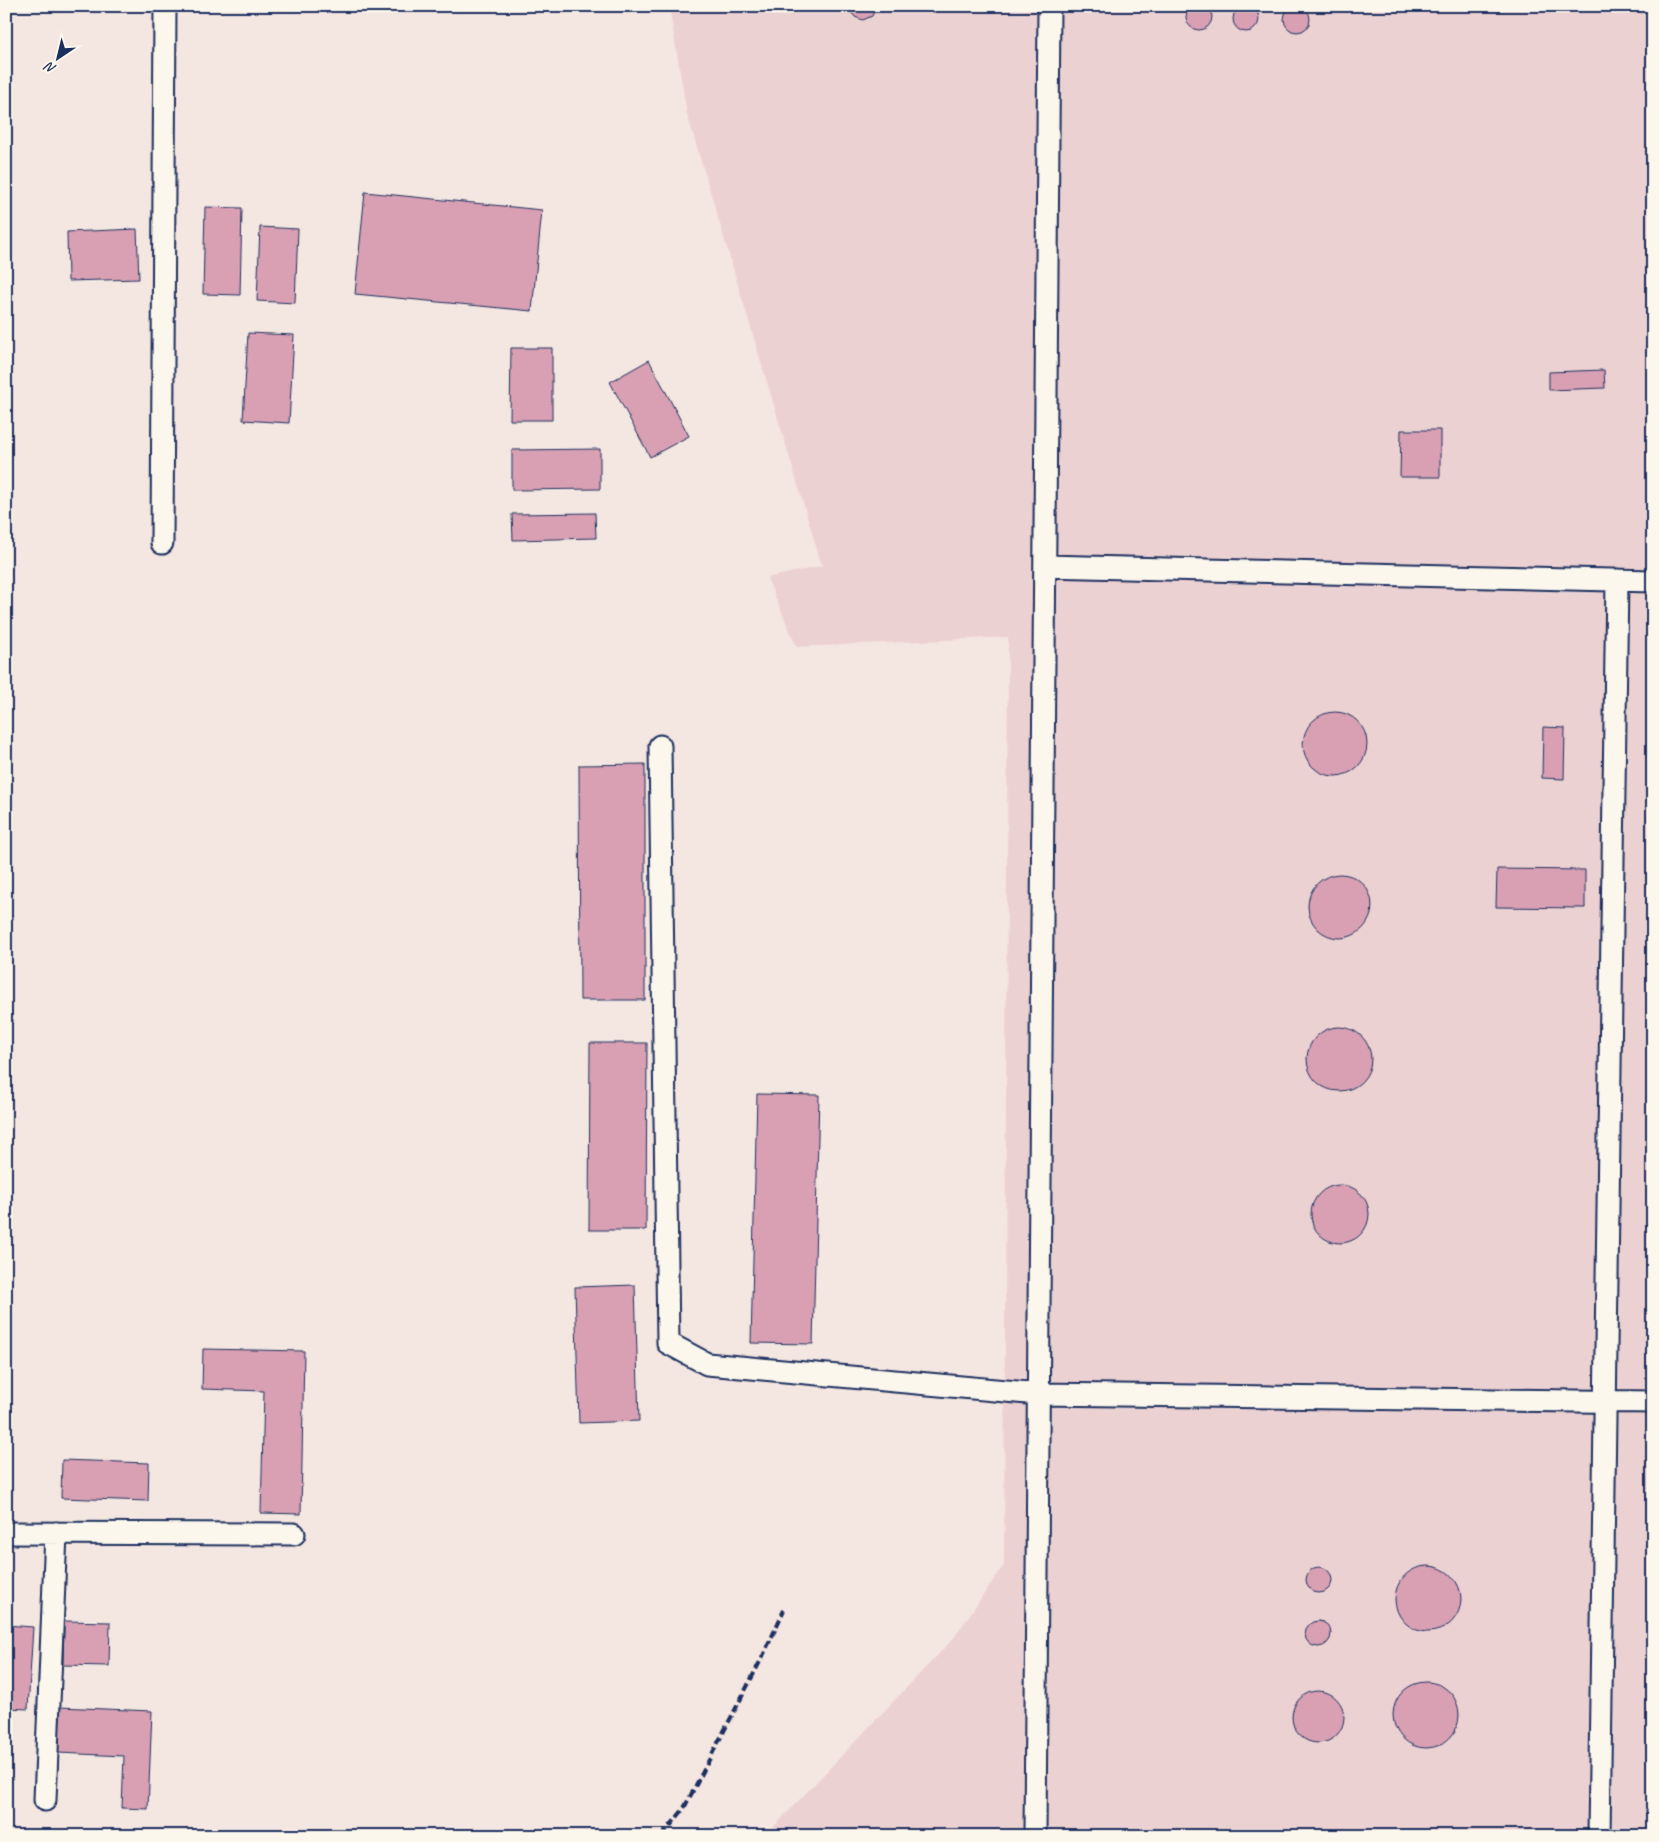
<svg xmlns="http://www.w3.org/2000/svg" width="1659" height="1842" font-family="Caveat,sans-serif">
<rect width="100%" height="100%" fill="#f4e6e0"/>
<filter id="ink" filterUnits="userSpaceOnUse"><feTurbulence type="fractalNoise" baseFrequency=".02" numOctaves="2"/><feDisplacementMap in="SourceGraphic" scale="10" xChannelSelector="R" yChannelSelector="G"/><feConvolveMatrix kernelMatrix="1 2 1 2 8 2 1 2 1" color-interpolation-filters="sRGB"/></filter>
<g filter="url(#ink)">
<path fill="#ecd1d2" d="M669,6H1653V1836H765L953,1639L1004,1565L1008,637L797,647L767,578L822,566L687,114Z"/>
<path fill="#d8a0b2" stroke="#1b2f5e" d="M1186 17a13 13 0 1 1 26 0a13 13 0 1 1-26 0Z
M850,6H876V7L872,16L863,20L855,17L850,11Z
M1233 19a13 13 0 1 1 26 0a13 13 0 1 1-26 0Z
M1284 19a13 13 0 1 1 26 0a13 13 0 1 1-26 0Z
M365,192L542,210L532,311L355,294Z
M205,207L242,208L240,295L203,294Z
M260,227L298,229L295,303L257,301Z
M137,229L139,279L68,281L67,232Z
M248,333L294,335L289,423L243,420Z
M511,348H552V420H510Z
M649,360L689,436L650,457L610,382Z
M1604,370L1605,388L1549,390V372Z
M1401,430H1440V477H1400Z
M600,449V489L512,490V450Z
M595,513L596,538L513,540L512,514Z
M1303 744a32 32 0 1 1 64 0a32 32 0 1 1-64 0Z
M1543,727L1565,728L1564,779L1542,778Z
M645,764V1000H580L579,765Z
M1497,869L1585,870V908L1496,907Z
M1308 906a32 32 0 1 1 64 0a32 32 0 1 1-64 0Z
M1307 1059a32 32 0 1 1 64 0a32 32 0 1 1-64 0Z
M590,1043H647L646,1230H589Z
M757,1094L819,1095L813,1344L751,1343Z
M1311 1214a29 29 0 1 1 58 0a29 29 0 1 1-58 0Z
M635,1285L639,1421L579,1423L575,1287Z
M203,1349L304,1351L301,1514L261,1513L264,1391L202,1389Z
M62,1460L149,1463L148,1501L61,1498Z
M1395 1599a33 33 0 1 1 66 0a33 33 0 1 1-66 0Z
M1306 1580a13 13 0 1 1 26 0a13 13 0 1 1-26 0Z
M1305 1634a13 13 0 1 1 26 0a13 13 0 1 1-26 0Z
M64,1621L110,1622L109,1666L63,1665Z
M6,1625L33,1627L28,1709L6,1708Z
M1393 1715a33 33 0 1 1 66 0a33 33 0 1 1-66 0Z
M1292 1717a26 26 0 1 1 52 0a26 26 0 1 1-52 0Z
M59,1707L152,1711L148,1809L122,1808L124,1756L58,1753Z"/>
<g fill="none" stroke-linecap="round" stroke-linejoin="round">
<defs>
<path id="minor" d="M162,543L165,6
M1045,566L1653,581
M660,746L668,1343L707,1364L1039,1394L1653,1402
M6,1533L294,1534
M45,1800L56,1533
M1035,1836L1049,6
M1599,1836L1617,580"/>
</defs>
<use href="#minor" stroke="#1b2f5e" stroke-width="25"/>
<use href="#minor" stroke="#fbf7ec" stroke-width="21"/>
<path stroke="#1b2f5e" stroke-width="4" stroke-dasharray="8 4" stroke-linecap="butt" d="M662,1836L683,1810L763,1656L784,1610"/>
</g>
</g>
<rect width="1659" height="1842" fill="none" stroke="#fbf7ec" stroke-width="25"/>
<rect x="12" y="12" width="1634" height="1817" fill="none" stroke="#1b2f5e" stroke-width="2" filter="url(#ink)"/>
<g transform="translate(58 58) rotate(215)" stroke="#fbf7ec" stroke-width="4" paint-order="stroke">
<path d="M0-4L9 19L0 12L-9 19Z" fill="#1b2f5e"/>
<text y="-8" font-size="14" font-weight="bold" text-anchor="middle" fill="#1b2f5e">N</text>
</g>
</svg>
